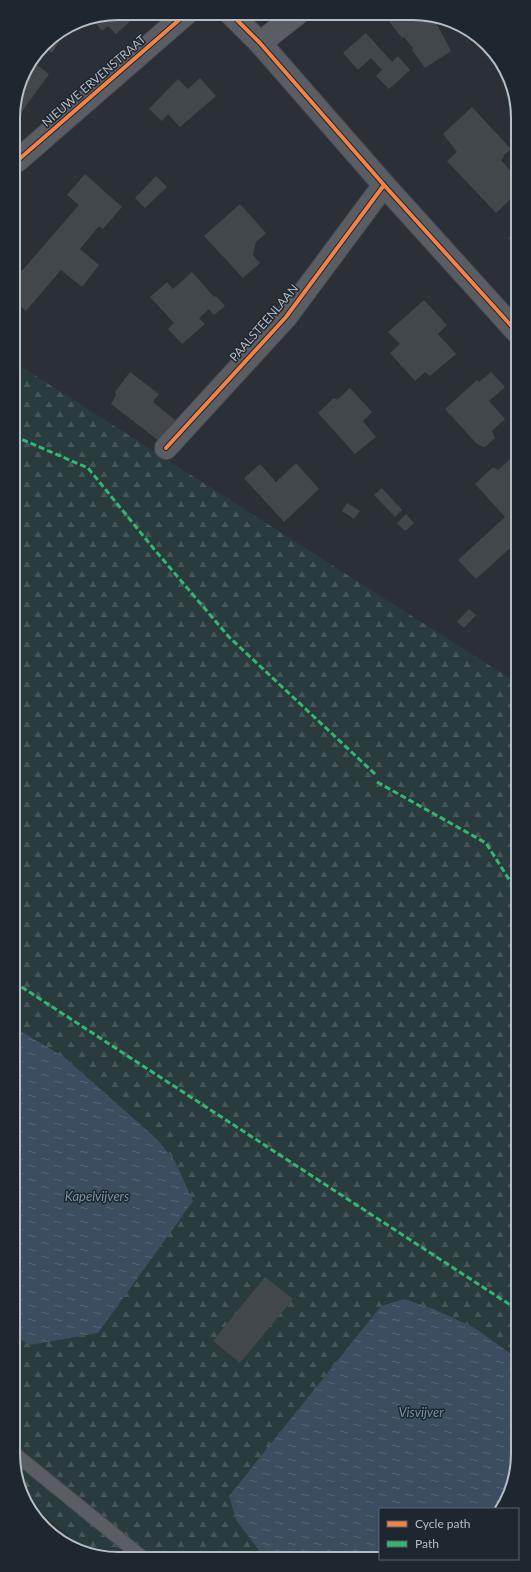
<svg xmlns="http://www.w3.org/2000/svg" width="531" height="1572" font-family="Lato,sans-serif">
<defs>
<pattern id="forest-firs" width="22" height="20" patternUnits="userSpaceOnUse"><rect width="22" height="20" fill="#293b3c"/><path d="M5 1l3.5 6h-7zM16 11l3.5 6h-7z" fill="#465557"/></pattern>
<pattern id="water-ripples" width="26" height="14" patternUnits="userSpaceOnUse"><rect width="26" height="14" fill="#3b4d5e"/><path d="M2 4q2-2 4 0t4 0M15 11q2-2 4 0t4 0" fill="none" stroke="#556574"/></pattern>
</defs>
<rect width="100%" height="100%" fill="#2b3036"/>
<path fill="url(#forest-firs)" d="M14,362L517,683L518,1359L475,1328L434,1309L404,1299L236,1520L264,1557H98L88,1552L30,1503L15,1475V1336L30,1345L175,1161L157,1139L64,1057L14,1027Z"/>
<path fill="url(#water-ripples)" d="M14,1027L64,1057L157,1139L175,1161L193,1201L98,1333L30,1345L15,1336Z
M404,1299L434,1309L475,1328L518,1359V1460L510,1494L501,1509H380V1557H264L236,1520L229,1496L381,1306Z"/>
<path fill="#42474c" d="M118,13H139L116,34L108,26L102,31L95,22L100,17Z
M394,15H432L451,51L425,68L412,50L413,48L404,37L402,38L388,20Z
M366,33L392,62L398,56L410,70L389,89L376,76L382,70L371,58L358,70L343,53Z
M52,37L59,42L52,53L43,46Z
M37,55L42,58L37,65L49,74L18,117L13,113V111L24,71Z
M200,78L216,96L180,127L168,114L162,121L149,109L178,79L188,89Z
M472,107L511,149L503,156L504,157L501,160L516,177V194L496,213L447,161L457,152L443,134Z
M85,174L122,207L103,229L99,226L80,249L99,265L82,287L61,270L26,311L13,300V281L79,205L67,195Z
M156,176L167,187L145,208L135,198Z
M240,204L266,233L256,242L253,255L260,263L243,278L204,236Z
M516,231V247L508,238Z
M192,272L214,297L216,296L225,306L214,315L209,309L199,318L205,324L182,344L168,329L174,323L150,297L167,282L173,289Z
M424,300L447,325L438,334L456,354L430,376L425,372L415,381L390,353L400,344L388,332Z
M130,372L159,394L153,402L175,420L159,441L111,404L116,395L115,392Z
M491,372L505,387L489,401L505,419L492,431L495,438L485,447L481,446L478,444H477L445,409L477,380L479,382Z
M350,388L372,412L363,421L376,437L355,454L318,413L334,398L337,400Z
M516,454L517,542L476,579L458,560L505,517L475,484L493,467L498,470Z
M296,463L319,489L284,522L244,478L260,464L276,482Z
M382,488L402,510L395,517L374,495Z
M347,503L360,511L354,519L342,511Z
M406,514L414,523L405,531L397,523Z
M469,609L476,615L464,628L457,622Z
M265,1277L293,1299L240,1363L213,1341Z
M43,1523L61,1537L44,1528L42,1525Z"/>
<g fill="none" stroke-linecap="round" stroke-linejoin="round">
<defs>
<path id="service" d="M15,1454L142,1557"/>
<path id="minor" d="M231,14L260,43L384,185L516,331
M260,43L297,14
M13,161H17L187,13
M166,448L286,317L384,185"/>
</defs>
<use href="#service" stroke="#484c51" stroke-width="15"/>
<use href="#minor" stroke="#484c51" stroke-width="24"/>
<use href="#service" stroke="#5a5e64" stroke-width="13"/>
<use href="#minor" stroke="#5a5e64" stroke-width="22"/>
<path stroke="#33b770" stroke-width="3" stroke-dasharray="6 3" stroke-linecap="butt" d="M14,436L88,468L154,549L229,637L376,775
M377,782L486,843L517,892
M14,982L518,1310"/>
<defs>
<path id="cycleway" d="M231,14L260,43L384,185L516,331
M13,161H17L187,13
M166,448L286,317L384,185"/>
</defs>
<use href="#cycleway" stroke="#1e2730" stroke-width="6"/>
<use href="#cycleway" stroke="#f48246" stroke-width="4"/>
</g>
<g text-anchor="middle" stroke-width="3" stroke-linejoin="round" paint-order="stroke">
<g font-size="12" fill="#b5bdc6" stroke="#1e2730">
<text transform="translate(94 81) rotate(-41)" y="4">NIEUWE ERVENSTRAAT</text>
<text transform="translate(264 323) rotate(-49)" y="4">PAALSTEENLAAN</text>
</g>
<g font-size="13" font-style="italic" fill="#7890a7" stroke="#1e2730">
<text x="97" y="1201">Kapelvijvers</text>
<text x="421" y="1417">Visvijver</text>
</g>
</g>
<path d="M0 0H531V1572H0ZM118 20H413A98 98 0 0 1 511 118V1454A98 98 0 0 1 413 1552H118A98 98 0 0 1 20 1454V118A98 98 0 0 1 118 20Z" fill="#1e2730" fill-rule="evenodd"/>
<path fill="none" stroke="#b5bdc6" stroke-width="2" d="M118 20H413A98 98 0 0 1 511 118V1454A98 98 0 0 1 413 1552H118A98 98 0 0 1 20 1454V118A98 98 0 0 1 118 20Z"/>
<rect x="379" y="1508" width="140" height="52" fill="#1e2730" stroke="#5a636c"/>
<rect x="387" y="1521" width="20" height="6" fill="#f48246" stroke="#5a636c"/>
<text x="415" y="1528" font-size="12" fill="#b5bdc6">Cycle path</text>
<rect x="387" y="1541" width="20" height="6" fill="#33b770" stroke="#5a636c"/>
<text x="415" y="1548" font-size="12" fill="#b5bdc6">Path</text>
</svg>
